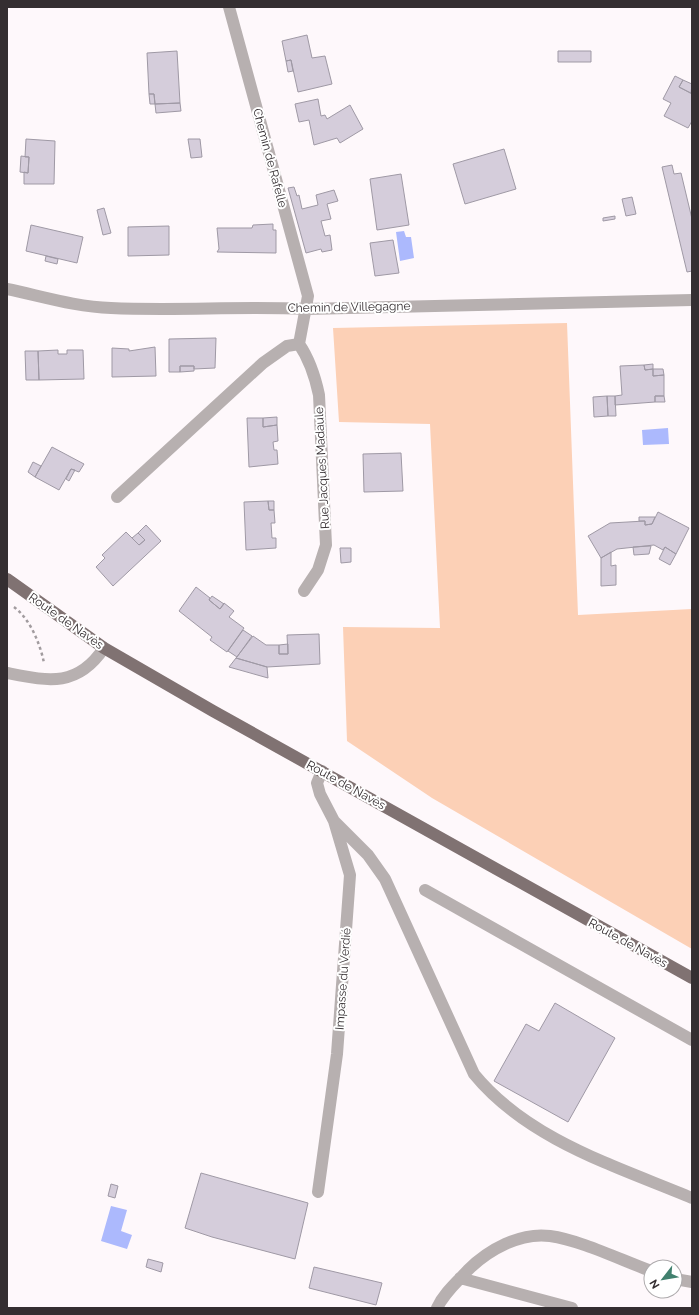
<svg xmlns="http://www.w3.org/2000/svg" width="699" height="1315" font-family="Raleway,sans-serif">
<rect width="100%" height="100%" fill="#fef8fb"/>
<path fill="#fcd0b6" d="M567,323L578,615L692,609V949L432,798L347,741L343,627L440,628L430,424L339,422L333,328Z"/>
<path fill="#acb9fd" d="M404,231L406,237H411L414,258L400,261L396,232Z
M668,428L669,444L643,445L642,430Z
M111,1206L127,1210L121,1231L132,1235L127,1249L101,1241Z"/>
<path fill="#d5cddb" stroke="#9f99a5" d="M307,35L312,58L325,56L332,84L298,92L291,60L286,61L282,41Z
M177,51L180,103L155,104L154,94H149L147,53Z
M558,51H591V62H558Z
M291,60L293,71L288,72L286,61Z
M675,76L683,80L679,87L692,94V121L688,128L664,116L671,103L663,99Z
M683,80L692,84L691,93L679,87Z
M149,94H154L155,104H150Z
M318,99L321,116L325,115L327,119L350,105L363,129L340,143L337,138L314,145L309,120L299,122L295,104Z
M180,103L181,111L156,113L155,104Z
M26,139L55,141L54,184H24V172L28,173L29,157H25Z
M188,139H200L202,157L191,158Z
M504,149L516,189L465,204L453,164Z
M21,156L29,157L28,173L20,172Z
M672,165L674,174L681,173L692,219V271L687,272L662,167Z
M401,174L409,225L377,230L370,179Z
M294,187L297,196L299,195L302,209L318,205L316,195L334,190L338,201L327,204L331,219L321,221L325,236L330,235L332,250L322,252L321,249L306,253L288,188Z
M632,197L636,214L626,216L622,199Z
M104,208L111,233L103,235L97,210Z
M615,216V219L603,221V218Z
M273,224V230H276V253L217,252L219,249L217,228H252L253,225Z
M31,225L83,237L77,263L26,251Z
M169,226V255L128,256V227Z
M393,240L399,273L375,276L370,243Z
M46,256L58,259L57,264L45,261Z
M216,338L215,368L194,369V366H180V372H169V339Z
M155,347L156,376L112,377V348L129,349V351Z
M58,350V354H67V350H83L84,379L39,380L38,351Z
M25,351H38L39,380H26Z
M653,364V369L645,370L644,365Z
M644,365L645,370L653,369V376L664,375V396H655V402L615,405V396L622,395L620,366Z
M180,366H194V371L180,372Z
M653,369H663L664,375L653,376Z
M607,396H615L616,416H608Z
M607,396L608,416L594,417L593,397Z
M655,396H664L665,402H655Z
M277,417V425L263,427V418Z
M247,418H263V427L277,425L278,441L273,442L274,450H277L278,464L249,467Z
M52,447L84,464L79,472L71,469L59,490L35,477Z
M401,453L403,491L364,492L363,454Z
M33,462L41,466L35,477L28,472Z
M71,469L75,470L69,481L66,479Z
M268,501L269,510H274L275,523H271L272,538H276V548L246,550L244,502Z
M268,501H274V510H269Z
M658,512L689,528L676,554L665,547L663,550L654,545L617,549L601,558L588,536L610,523L645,521V525L652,524Z
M639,517H655L652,524L645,525V521H639Z
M146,525L161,541L113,586L96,567L105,558L102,555L126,532L139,545L145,540L138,533Z
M138,533L145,540L139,545L132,538Z
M651,546L649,554L634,555L633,547Z
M665,547L676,554L670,565L659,559Z
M340,548H351V562L341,563Z
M611,552V566L616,565V585L601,586V558Z
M196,587L210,598L209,600L220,609L224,603L234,611L229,617L244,628L227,652L210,640L212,637L179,611Z
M212,596L224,604L220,609L209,600Z
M243,630L252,636L237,657L228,651Z
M319,634L320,664L267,667L236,658L253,636L266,645H279V654H288L287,635Z
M288,644V654H279V645Z
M236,658L267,667L268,678L229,667Z
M555,1003L615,1038L568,1122L494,1081L526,1024L539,1031Z
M201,1173L308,1203L295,1259L212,1237L185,1228Z
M111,1184L118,1186L115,1198L108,1196Z
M148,1259L163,1263L161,1272L146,1267Z
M314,1267L382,1283L376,1305L309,1288Z"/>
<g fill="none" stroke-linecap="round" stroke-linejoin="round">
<path stroke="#a29c9f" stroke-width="2.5" stroke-dasharray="3 3" stroke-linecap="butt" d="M14,607C30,619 40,643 44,663"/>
<path stroke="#b7b0b0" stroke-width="12" d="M229,7L308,296L299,344
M7,289C41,296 76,307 111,308C176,311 241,306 306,309L692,300
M117,497L263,363L287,346L299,344C310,360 315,376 319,395L326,545L318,570L304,591
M7,673C48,681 77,688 104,648
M334,821L368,855L385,879L474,1074C528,1140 616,1166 692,1198
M425,890L692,1040
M318,1192L337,1054L350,875L334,821L320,794L317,783L322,771
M460,1278L572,1308
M675,1279L692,1282
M437,1308C444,1293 457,1282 468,1270C488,1250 520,1232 550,1236C580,1240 621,1260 651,1271"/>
<path stroke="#807272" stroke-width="12" d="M7,579L104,648L213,711L692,978"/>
</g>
<g text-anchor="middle" stroke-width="4" stroke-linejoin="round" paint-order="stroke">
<g font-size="12" fill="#342e31" stroke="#fff">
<text transform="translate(270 158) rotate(75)" y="4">Chemin de Rafelle</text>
<text transform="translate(349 307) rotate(-1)" y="4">Chemin de Villegagne</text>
<text transform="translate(322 468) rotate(-93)" y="4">Rue Jacques Madaule</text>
<text transform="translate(66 621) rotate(35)" y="4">Route de Navès</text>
<text transform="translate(346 785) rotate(29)" y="4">Route de Navès</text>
<text transform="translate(628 943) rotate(29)" y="4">Route de Navès</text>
<text transform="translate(343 979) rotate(-86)" y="4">Impasse du Verdié</text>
</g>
</g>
<rect width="699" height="1315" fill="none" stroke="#342e31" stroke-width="16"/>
<g transform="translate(663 1279) rotate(239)"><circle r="19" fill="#ffffff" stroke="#aeabad"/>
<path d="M0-3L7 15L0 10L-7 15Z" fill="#41806e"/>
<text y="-6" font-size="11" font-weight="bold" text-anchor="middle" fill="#342e31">N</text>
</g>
</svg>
